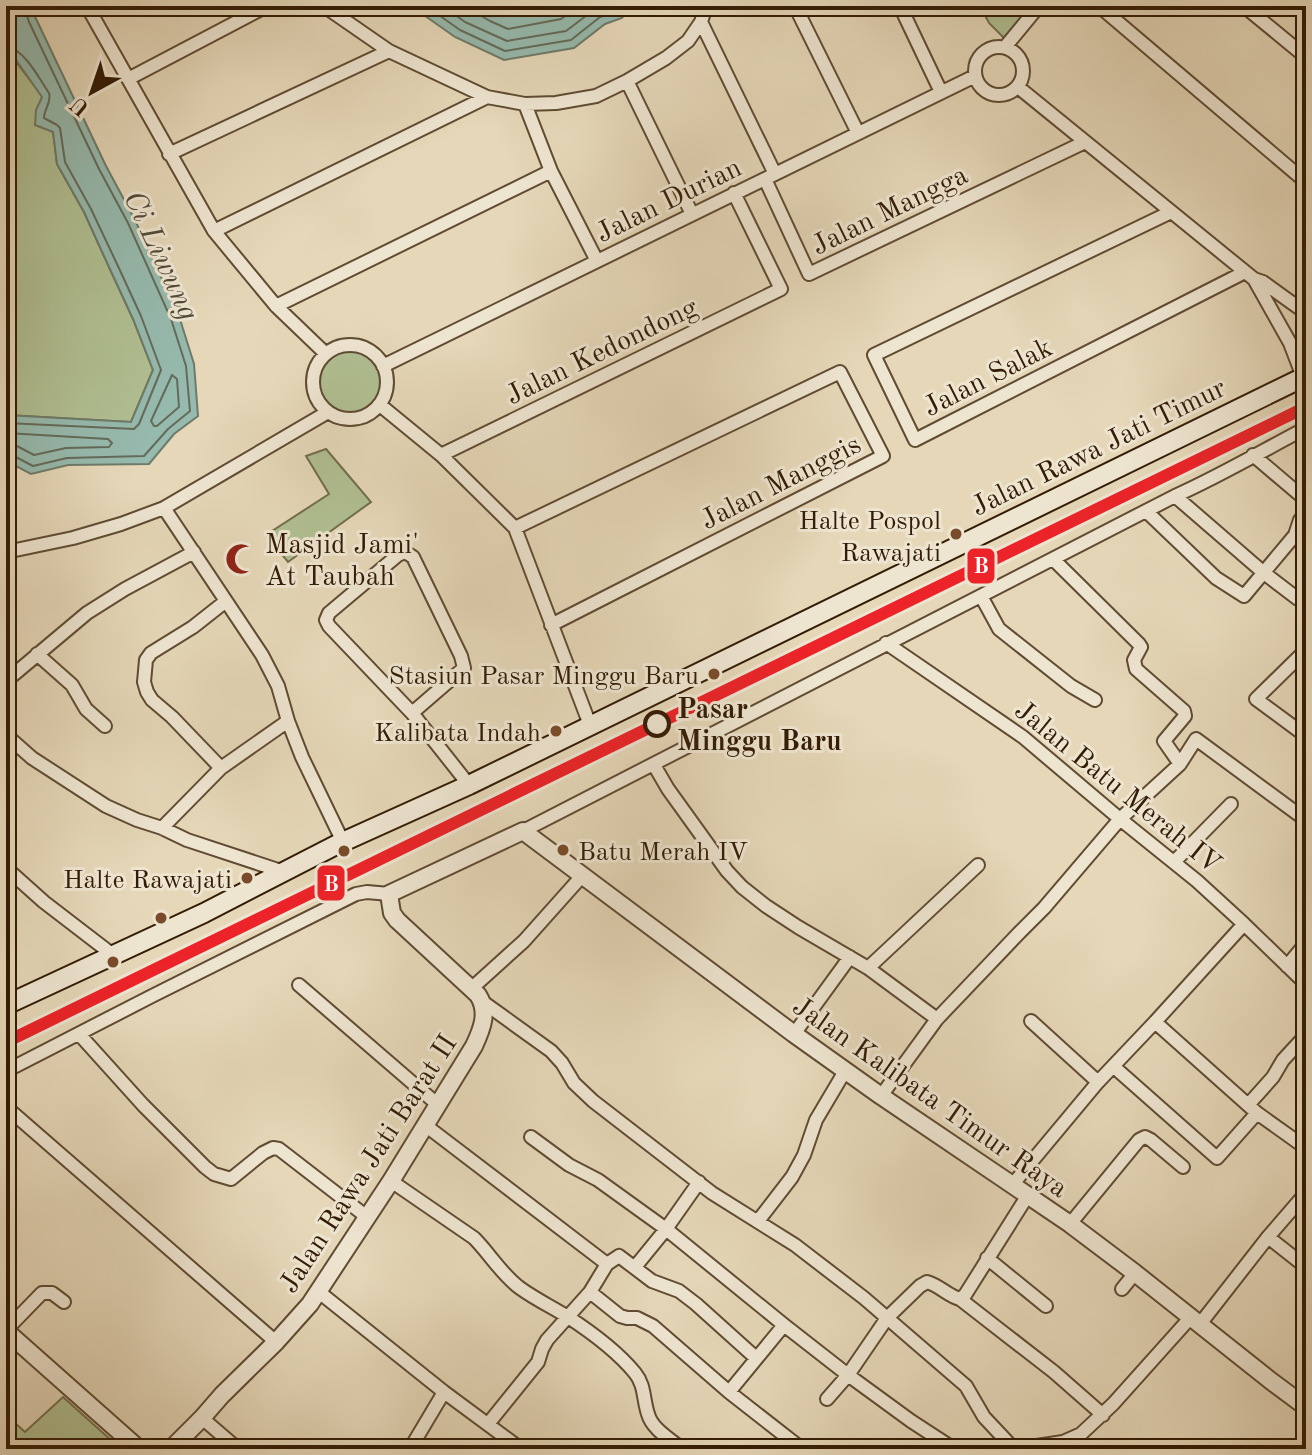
<svg xmlns="http://www.w3.org/2000/svg" width="1312" height="1455" font-family="'Old Standard TT',serif">
<rect width="100%" height="100%" fill="#e5d7b8"/>
<filter id="stains"><feTurbulence type="fractalNoise" baseFrequency=".0025" numOctaves="4"/><feColorMatrix values="0 0 0 0 .2 0 0 0 0 .09 0 0 0 0 .02 0 0 0 .5 -.17"/></filter>
<radialGradient id="worn" r=".72"><stop offset=".6" stop-color="#630" stop-opacity="0"/><stop offset="1" stop-color="#630" stop-opacity=".3"/></radialGradient>
<path fill="#b0bf92" stroke="#726e4c" stroke-width="2" d="M980,6H1032L1005,39L989,23Z
M6,52L13,58L43,97L37,110L53,131L57,164L84,212L109,267L133,319L153,370L131,422L6,415Z
M313 382a37 37 0 1 1 74 0a37 37 0 1 1-74 0Z
M326,449L371,502L288,562L266,535L329,494L306,456Z
M63,1397L121,1449H6V1415L25,1432Z"/>
<path fill="#96baae" stroke="#6e7b6a" stroke-width="2" d="M6,6H30L106,166L135,220L179,316L194,364L198,416L174,434L149,464L68,465L31,474L6,461V415L131,422L153,370L133,319L109,267L84,212L57,164L53,132L35,125L36,110L42,97L14,57L6,52Z
M411,6H481L485,8C534,9 583,6 632,6L622,18L605,24L574,48L504,60L455,37Z"/>
<g fill="none" stroke-linecap="round" stroke-linejoin="round">
<path stroke="#646b5a" stroke-width="2" d="M426,6L460,30L505,51L571,40L600,17L616,12L621,6
M443,6L465,22L507,41L566,31L595,9L602,6
M464,6L490,21L508,29L561,19L579,6
M6,46C24,49 39,78 49,93C52,102 44,109 44,118L57,125L60,128L65,162L91,209L117,264L141,316L161,370L139,424L134,429L6,423
M172,375L177,379L179,407L157,426H154L151,421Z
M6,433L108,439L112,443L109,447L66,448L34,455L15,445L6,444
M6,454L12,455L33,466L67,458L144,456L168,429L190,411L186,366L171,319L128,223L99,169L29,22L24,6"/>
<defs>
<path id="minor" d="M87,6L214,231L276,306L326,354
M324,6L389,51L487,97L525,104L556,103L596,96L627,81L666,58L688,41L701,22L706,6
M795,6L858,133
M900,6L941,92
M1099,6L1306,182
M1244,6L1306,57
M701,22L775,174
M975 71a24 24 0 1 1 48 0a24 24 0 1 1-48 0Z
M1005,47L1039,6
M128,79L267,6
M627,81L692,214
M1018,87L1254,279L1263,282L1306,313
M525,104L551,171L597,261
M169,154L389,51
M765,179L809,274L1085,142
M1171,212L874,355L915,440L1245,272
M214,231L487,97
M1254,279L1290,343L1303,377
M276,306L551,171
M313 382a37 37 0 1 1 74 0a37 37 0 1 1-74 0Z
M383,366L975,76
M380,405L441,455L515,528L590,725
M441,455L781,289L734,193
M1253,455L1306,500
M1175,496L1264,573L1298,599
M164,508L262,655L278,686L288,721L302,757L343,842
M1146,511L1216,578L1244,596L1295,535L1300,520L1306,512
M515,528L840,372L883,456L551,625
M6,552L73,538L121,524L164,508L328,412
M1053,559L1139,644L1141,647L1134,660L1136,669L1184,711L1185,716L1164,741L1180,764
M981,596L999,629L1071,686L1095,700
M886,643L1023,737L1120,819L1197,881L1244,924L1306,984
M1306,650L1256,699L1306,736
M37,654L72,685L86,709L105,726
M6,681L87,613L125,589L194,552
M412,713L464,668L461,656L413,557L405,552L398,555L329,613L326,620L329,626L412,713L469,785
M6,735L32,758L106,806L137,820L162,828L187,840L284,872
M654,765L668,789L727,871L742,887L766,906L798,927L868,968L937,1019
M221,768L172,717L152,700L147,692L144,682L146,660L151,653L193,627L226,601
M162,828L221,768L288,721
M523,831L1175,496C1220,476 1262,451 1306,428
M1174,862L1231,804
M6,868L44,902L113,955
M1287,966L1306,943
M868,968L978,865
M299,985L437,1104
M472,988L524,941L582,876
M483,1002L551,1051L562,1063L574,1083L593,1101L712,1193L795,1245L864,1298L966,1386L984,1417L1014,1449
M1031,1021L1098,1082
M1155,1022L1257,1113L1306,1148
M79,1034L143,1105L205,1167L214,1174L231,1179L263,1153L273,1148L279,1149L367,1217
M794,1034L850,957
M1113,1066L1217,1158L1257,1113
M6,1071L152,996L356,894L367,892L389,894
M881,1096L937,1019L1019,933L1044,908L1120,819L1180,764L1196,739L1306,820
M1248,1105L1273,1077L1283,1060L1306,1035
M6,1107L276,1342
M425,1125L607,1264
M531,1137L569,1165L598,1180L666,1229L784,1325L848,1375L911,1421L954,1449
M391,1181L474,1238C490,1254 501,1274 520,1288C535,1299 552,1307 568,1317C591,1332 617,1351 635,1373C645,1385 643,1399 648,1414C652,1429 670,1439 682,1449
M1013,1184L1098,1082L1155,1022L1244,924
M758,1221L792,1177L804,1155L816,1120L845,1071
M1070,1224L1139,1140L1145,1137L1151,1140L1183,1167
M1268,1237L1306,1267
M987,1258L1046,1306
M635,1267L666,1229L699,1182
M1122,1289L1135,1273
M319,1292L444,1392L521,1449
M590,1292L620,1316L627,1318H637L653,1326L729,1392L802,1449
M960,1299L965,1295L1028,1195
M1200,1324L1268,1237L1306,1193
M6,1330L42,1293H52L64,1302
M729,1392L784,1325
M827,1399L848,1375L887,1318L920,1286L927,1282C939,1285 948,1296 960,1299L1054,1372L1103,1415
M202,1418L238,1449
M488,1424L538,1362L542,1349L547,1340L590,1292L607,1264L619,1256L652,1281L679,1291L696,1304L756,1358
M410,1449L444,1392
M1016,1449L1063,1442L1081,1434L1113,1404L1191,1317"/>
<path id="tertiary" d="M6,1331L139,1449
M171,1449L202,1418L222,1395L276,1342L310,1304L391,1181L474,1046C482,1029 489,1012 478,995L397,920L392,913L389,894L523,831L794,1034L881,1096L1070,1224L1135,1273L1271,1381L1306,1407"/>
<path id="secondary" d="M6,1005L204,913L336,845L469,785L1306,376"/>
</defs>
<use href="#minor" stroke="#604b32" stroke-width="16"/>
<use href="#tertiary" stroke="#604b32" stroke-width="20"/>
<use href="#secondary" stroke="#331c05" stroke-width="22"/>
<use href="#minor" stroke="#eee5d1" stroke-width="12"/>
<use href="#tertiary" stroke="#eee5d1" stroke-width="16"/>
<use href="#secondary" stroke="#eee5d1" stroke-width="18"/>
<defs>
<path id="rail-1" d="M6,1042L1306,407"/>
</defs>
<use href="#rail-1" stroke="#eee5d1" stroke-width="18"/>
<use href="#rail-1" stroke="#ec2329" stroke-width="12"/>
</g>
<defs>
<symbol id="mosque-bare" viewBox="-9 -9 18 18"><path d="M3.5-4.9A6 6 0 1 0 3.5 4.9A5 5 0 1 1 3.5-4.9Z" fill="#8f2418" stroke="#eee5d1" stroke-width="2.5" paint-order="stroke"/></symbol>
</defs>
<g fill-rule="evenodd">
<use href="#mosque-bare" x="219" y="537" width="44" height="44"/>
</g>
<g fill="#7a4b2a" stroke="#eee5d1" stroke-width="3">
<circle cx="956" cy="534" r="7"/>
<circle cx="714" cy="674" r="7"/>
<circle cx="556" cy="731" r="7"/>
<circle cx="563" cy="850" r="7"/>
<circle cx="344" cy="851" r="7"/>
<circle cx="247" cy="878" r="7"/>
<circle cx="161" cy="918" r="7"/>
<circle cx="113" cy="962" r="7"/>
</g>
<circle fill="#eee5d1" stroke="#331c05" stroke-width="4" cx="657" cy="724" r="12"/>
<g text-anchor="middle" stroke-width="6" stroke-linejoin="round" paint-order="stroke">
<g font-size="26" fill="#331c05" stroke="#eee5d1" text-anchor="end">
<text x="941" y="529">Halte Pospol<tspan x="941" dy="32">Rawajati</tspan></text>
<text x="699" y="684">Stasiun Pasar Minggu Baru</text>
<text x="541" y="741">Kalibata Indah</text>
<text x="578" y="860" text-anchor="start">Batu Merah IV</text>
<text x="232" y="888">Halte Rawajati</text>
</g>
<g font-size="28" fill="#331c05" stroke="#eee5d1">
<text transform="translate(668 199) rotate(-26)" y="10">Jalan Durian</text>
<text transform="translate(889 209) rotate(-26)" y="10">Jalan Mangga</text>
<text transform="translate(601 350) rotate(-26)" y="10">Jalan Kedondong</text>
<text transform="translate(987 376) rotate(-27)" y="10">Jalan Salak</text>
<text transform="translate(1098 446) rotate(-26)" y="10">Jalan Rawa Jati Timur</text>
<text transform="translate(780 481) rotate(-27)" y="10">Jalan Manggis</text>
<text transform="translate(1119 786) rotate(39)" y="10">Jalan Batu Merah IV</text>
<text transform="translate(931 1096) rotate(35)" y="10">Jalan Kalibata Timur Raya</text>
<text transform="translate(367 1163) rotate(-57)" y="10">Jalan Rawa Jati Barat II</text>
</g>
<g font-size="28" fill="#331c05" stroke="#eee5d1" text-anchor="start">
<text x="265" y="553">Masjid Jami'<tspan x="265" dy="32">At Taubah</tspan></text>
</g>
<g font-size="28" font-weight="bold" fill="#331c05" stroke="#eee5d1" text-anchor="start">
<text x="677" y="718">Pasar<tspan x="677" dy="32">Minggu Baru</tspan></text>
</g>
<g font-size="30" font-style="italic" fill="#514b38" stroke="#eee5d1">
<text transform="translate(162 255) rotate(65)" y="10">Ci Liwung</text>
</g>
</g>
<g stroke="#eee5d1" stroke-width="3">
<rect x="966" y="547" width="30" height="38" rx="8" fill="#ec2329"/>
<rect x="316" y="864" width="30" height="38" rx="8" fill="#ec2329"/>
</g>
<g font-size="22" text-anchor="middle" font-weight="bold" fill="#fff">
<text x="981" y="573">B</text>
<text x="331" y="891">B</text>
</g>
<rect width="1312" height="1455" fill="none" stroke="#e5d7b8" stroke-width="32"/>
<rect x="8" y="8" width="1296" height="1439" fill="none" stroke="#331c05" stroke-width="4"/>
<rect x="16" y="16" width="1280" height="1423" fill="none" stroke="#331c05" stroke-width="2"/>
<g transform="translate(92 92) rotate(220)" stroke="#eee5d1" stroke-width="6" paint-order="stroke">
<path d="M0-6L14 30L0 20L-14 30Z" fill="#331c05"/>
<text y="-12" font-size="22" font-weight="bold" text-anchor="middle" fill="#331c05">U</text>
</g>
<rect width="100%" height="100%" filter="url(#stains)"/>
<rect width="100%" height="100%" fill="url(#worn)"/>
</svg>
